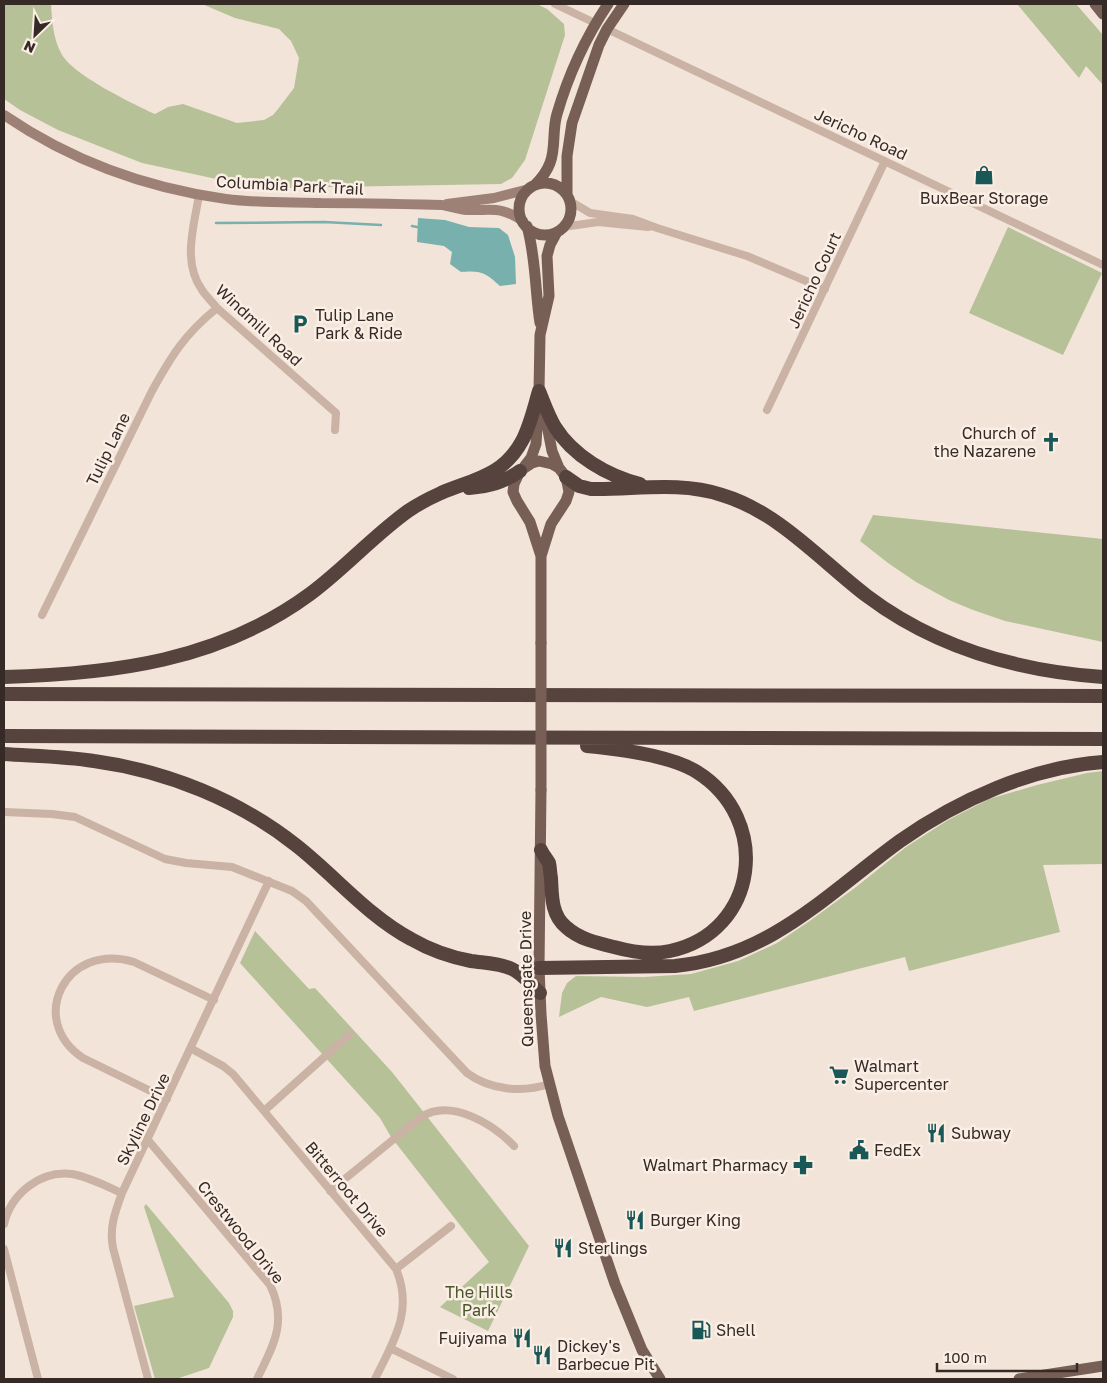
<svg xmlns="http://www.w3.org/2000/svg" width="1107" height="1383" font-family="'Golos Text',sans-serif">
<rect width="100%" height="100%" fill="#f2e4d8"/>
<path fill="#b7c198" d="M4,4H51C52,20 53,38 61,53C71,74 133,104 155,114L168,107L183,104L237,123L264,120L273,115L278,109L294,88L299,58L291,41L279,29L235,18L202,4H537L547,9L564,24L565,35L525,160L512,178L501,184L276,188L235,183L142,163L58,130L20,110L4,99Z
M1017,4H1076L1103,35V85L1086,66L1079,78Z
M1008,227L1102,273L1063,355L969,313Z
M873,515L1103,539V642L1005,621L973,610L949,600L916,582L888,563L860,541Z
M1103,771V864L1043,865L1060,932L909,971L905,957L694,1011L689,997L647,1007L601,997L559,1017L562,993L567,983L576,976L644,977L691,974L738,961L777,943L811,920L856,887L906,847L948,820L989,799L1037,785L1087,773Z
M255,931L309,989L315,988L392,1072L529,1246L488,1331L440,1307L489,1262L391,1137L380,1118L240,963Z
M146,1204L229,1303L233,1311V1317L209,1368L176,1379H155L134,1306L174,1297L144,1207Z"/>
<path fill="#77b0ad" d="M418,218L445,220L469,227L499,228L508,235L515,257L516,284L500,286C486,273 481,270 461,272L450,264L452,252L444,246L417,242Z"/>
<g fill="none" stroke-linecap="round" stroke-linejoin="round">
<path stroke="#77b0ad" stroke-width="2.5" d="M216,223L324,222L381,225
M412,226L417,227"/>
<path stroke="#cab2a4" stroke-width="8" d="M555,4L595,23
M607,29L1103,265
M199,195C194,226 182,262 202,290C206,296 212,302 217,308L336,413L335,430
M570,201L590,213L633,219L657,228L747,256L825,289
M563,227L598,222L648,227
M767,410L885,161
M42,615L152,391C172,355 184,335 217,308
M4,812L52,814L75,817L165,859L186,863L232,867L292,891L306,901L467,1073C490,1090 522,1093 549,1084
M192,1049L223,1066L233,1074L396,1269C414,1311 393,1342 375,1379
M167,1099L83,1058C26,1020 66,941 134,962L214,1000
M264,1111L350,1034
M148,1140L270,1285C288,1322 273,1346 257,1379
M330,1191L421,1117C451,1098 493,1124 514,1146
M4,1224C11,1194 40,1170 72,1174C89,1177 106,1186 122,1193
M4,1249L38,1379
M396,1269L451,1226
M390,1348L453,1379
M148,1379L113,1248C109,1228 115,1212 122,1193L269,881"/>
<path stroke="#9e8176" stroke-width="10" d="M4,115C70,160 146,188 226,199C257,203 289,202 321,203C361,203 402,204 442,205C450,207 458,209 466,210C492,211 499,205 523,221
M447,204L494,198L529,189"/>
<path stroke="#785f56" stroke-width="11" d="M1095,4L1103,14
M519 209a26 26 0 1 1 52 0a26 26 0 1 1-52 0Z
M535,185C541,179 547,171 550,163C556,148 552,130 557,114C568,76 586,37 608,4
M567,194V156L572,123L599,45L607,29L624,4
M527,226C536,258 535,291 540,323
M545,415L552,451L559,468
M524,467L531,458L536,444L539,391L540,335L549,296L547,256L550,245L557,232
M541,556L530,522L517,501L513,492L514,484L520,471L532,463L539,461L552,464L559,468L566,477L569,492L566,501L551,524L541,556V643
M541,790L539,968L541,1014L545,1066L558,1116L615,1284L642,1350L660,1379
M1019,1379L1103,1366"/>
<path stroke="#57433d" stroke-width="14" d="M539,391C544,403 548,415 555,427C573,456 608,476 640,484
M566,477L579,486L591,489C635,490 679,481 722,495C779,512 821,561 867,596C936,648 1018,671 1103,677
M469,488C489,486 503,483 520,471
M4,677C113,674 219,661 310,594C344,569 373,536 408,511C418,504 430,498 441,493C474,479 503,476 522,441C530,426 534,408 539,391
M4,694L1103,696
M4,736L1103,739
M4,754C34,756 64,756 94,761C167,771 239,800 297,846C335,876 368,916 411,939C430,950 450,957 471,961C484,963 499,963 512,969C523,974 531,985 540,993
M541,850C543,855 547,859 549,863C550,867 550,873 551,878C552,895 551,915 566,927C579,939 597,943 614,947C632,952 651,955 670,951C759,932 772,819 697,772C670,755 619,749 587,746
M539,968L675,966C770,957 827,894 900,841C958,800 1032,767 1103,762"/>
<path stroke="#785f56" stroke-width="11" d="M541,790V643"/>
</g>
<defs>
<symbol id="shop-bare" viewBox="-9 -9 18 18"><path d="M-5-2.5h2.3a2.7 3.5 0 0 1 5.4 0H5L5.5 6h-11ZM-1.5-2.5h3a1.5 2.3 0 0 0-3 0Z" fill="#1a5857" stroke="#faeee5" stroke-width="2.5" paint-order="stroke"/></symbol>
<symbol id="parking-bare" viewBox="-9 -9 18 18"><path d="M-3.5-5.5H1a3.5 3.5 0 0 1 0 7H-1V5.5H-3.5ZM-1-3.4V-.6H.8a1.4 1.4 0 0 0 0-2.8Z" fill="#1a5857" stroke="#faeee5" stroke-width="2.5" paint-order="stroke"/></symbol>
<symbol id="church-bare" viewBox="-9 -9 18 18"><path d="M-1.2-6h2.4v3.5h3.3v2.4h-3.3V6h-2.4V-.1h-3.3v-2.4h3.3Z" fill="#1a5857" stroke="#faeee5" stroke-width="2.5" paint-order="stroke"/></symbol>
<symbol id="supermarket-bare" viewBox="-9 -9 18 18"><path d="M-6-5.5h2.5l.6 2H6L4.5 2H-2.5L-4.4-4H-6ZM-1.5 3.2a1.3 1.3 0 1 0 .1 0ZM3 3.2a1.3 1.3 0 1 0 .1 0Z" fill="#1a5857" stroke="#faeee5" stroke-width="2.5" paint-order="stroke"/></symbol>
<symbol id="restaurant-bare" viewBox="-9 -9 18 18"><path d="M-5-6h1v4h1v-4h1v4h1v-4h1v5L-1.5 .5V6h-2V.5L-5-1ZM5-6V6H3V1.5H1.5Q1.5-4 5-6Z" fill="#1a5857" stroke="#faeee5" stroke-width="2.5" paint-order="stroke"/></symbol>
<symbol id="civic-bare" viewBox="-9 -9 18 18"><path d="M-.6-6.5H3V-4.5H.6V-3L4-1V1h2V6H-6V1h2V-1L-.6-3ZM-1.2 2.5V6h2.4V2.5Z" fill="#1a5857" stroke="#faeee5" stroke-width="2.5" paint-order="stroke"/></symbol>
<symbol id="pharmacy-bare" viewBox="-9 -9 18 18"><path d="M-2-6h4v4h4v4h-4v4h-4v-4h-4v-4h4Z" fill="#1a5857" stroke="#faeee5" stroke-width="2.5" paint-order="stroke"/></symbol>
<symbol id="fuel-bare" viewBox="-9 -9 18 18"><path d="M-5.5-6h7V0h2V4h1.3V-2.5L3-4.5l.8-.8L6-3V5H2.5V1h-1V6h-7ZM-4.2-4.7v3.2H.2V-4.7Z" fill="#1a5857" stroke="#faeee5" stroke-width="2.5" paint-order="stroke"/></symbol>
</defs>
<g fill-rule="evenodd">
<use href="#shop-bare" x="970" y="161" width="28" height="28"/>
<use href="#parking-bare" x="286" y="310" width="28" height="28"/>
<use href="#church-bare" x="1037" y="428" width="28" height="28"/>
<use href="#supermarket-bare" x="825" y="1061" width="28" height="28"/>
<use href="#restaurant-bare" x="922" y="1119" width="28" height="28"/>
<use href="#civic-bare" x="845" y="1136" width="28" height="28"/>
<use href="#pharmacy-bare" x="789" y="1151" width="28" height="28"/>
<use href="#restaurant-bare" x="621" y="1206" width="28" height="28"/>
<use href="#restaurant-bare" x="549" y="1234" width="28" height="28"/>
<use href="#fuel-bare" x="687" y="1316" width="28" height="28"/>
<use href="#restaurant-bare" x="508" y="1324" width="28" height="28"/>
<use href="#restaurant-bare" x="528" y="1341" width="28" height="28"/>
</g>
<g text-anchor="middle" stroke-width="5" stroke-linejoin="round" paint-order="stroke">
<g font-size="16" fill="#352a26" stroke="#faeee5">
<text transform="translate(861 134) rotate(25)" y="6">Jericho Road</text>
<text transform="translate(290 185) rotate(3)" y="6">Columbia Park Trail</text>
<text transform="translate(814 280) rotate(-65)" y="6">Jericho Court</text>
<text transform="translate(259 325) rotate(43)" y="6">Windmill Road</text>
<text transform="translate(108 449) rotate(-64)" y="6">Tulip Lane</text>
<text transform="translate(526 979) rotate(-91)" y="6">Queensgate Drive</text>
<text transform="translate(143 1119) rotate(-64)" y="6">Skyline Drive</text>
<text transform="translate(347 1189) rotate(50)" y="6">Bitterroot Drive</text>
<text transform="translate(241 1232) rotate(51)" y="6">Crestwood Drive</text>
</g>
<g font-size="16" fill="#352a26" stroke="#faeee5" text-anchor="start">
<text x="984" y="204" text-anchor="middle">BuxBear Storage</text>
<text x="315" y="321">Tulip Lane<tspan x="315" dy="18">Park &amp; Ride</tspan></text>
<text x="1036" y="439" text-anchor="end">Church of<tspan x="1036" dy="18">the Nazarene</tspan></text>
<text x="854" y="1072">Walmart<tspan x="854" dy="18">Supercenter</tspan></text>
<text x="951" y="1139">Subway</text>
<text x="874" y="1156">FedEx</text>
<text x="788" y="1171" text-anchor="end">Walmart Pharmacy</text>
<text x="650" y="1226">Burger King</text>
<text x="578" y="1254">Sterlings</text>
<text x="716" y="1336">Shell</text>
<text x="507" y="1344" text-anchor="end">Fujiyama</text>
<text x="557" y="1352">Dickey's<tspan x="557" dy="18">Barbecue Pit</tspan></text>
</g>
<g font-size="16" fill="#485429" stroke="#faeee5">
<text x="479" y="1298">The Hills<tspan x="479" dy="18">Park</tspan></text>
</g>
</g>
<rect width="1107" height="1383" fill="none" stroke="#352a26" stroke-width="10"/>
<g transform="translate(35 35) rotate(205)" stroke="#faeee5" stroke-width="4" paint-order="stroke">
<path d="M0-4L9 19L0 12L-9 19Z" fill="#352a26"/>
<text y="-8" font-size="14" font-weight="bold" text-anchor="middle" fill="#352a26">N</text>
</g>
<path d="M937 1363v8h140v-8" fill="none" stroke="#352a26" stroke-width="2.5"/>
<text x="944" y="1363" font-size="15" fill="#352a26" stroke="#faeee5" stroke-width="4" paint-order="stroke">100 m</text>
</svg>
